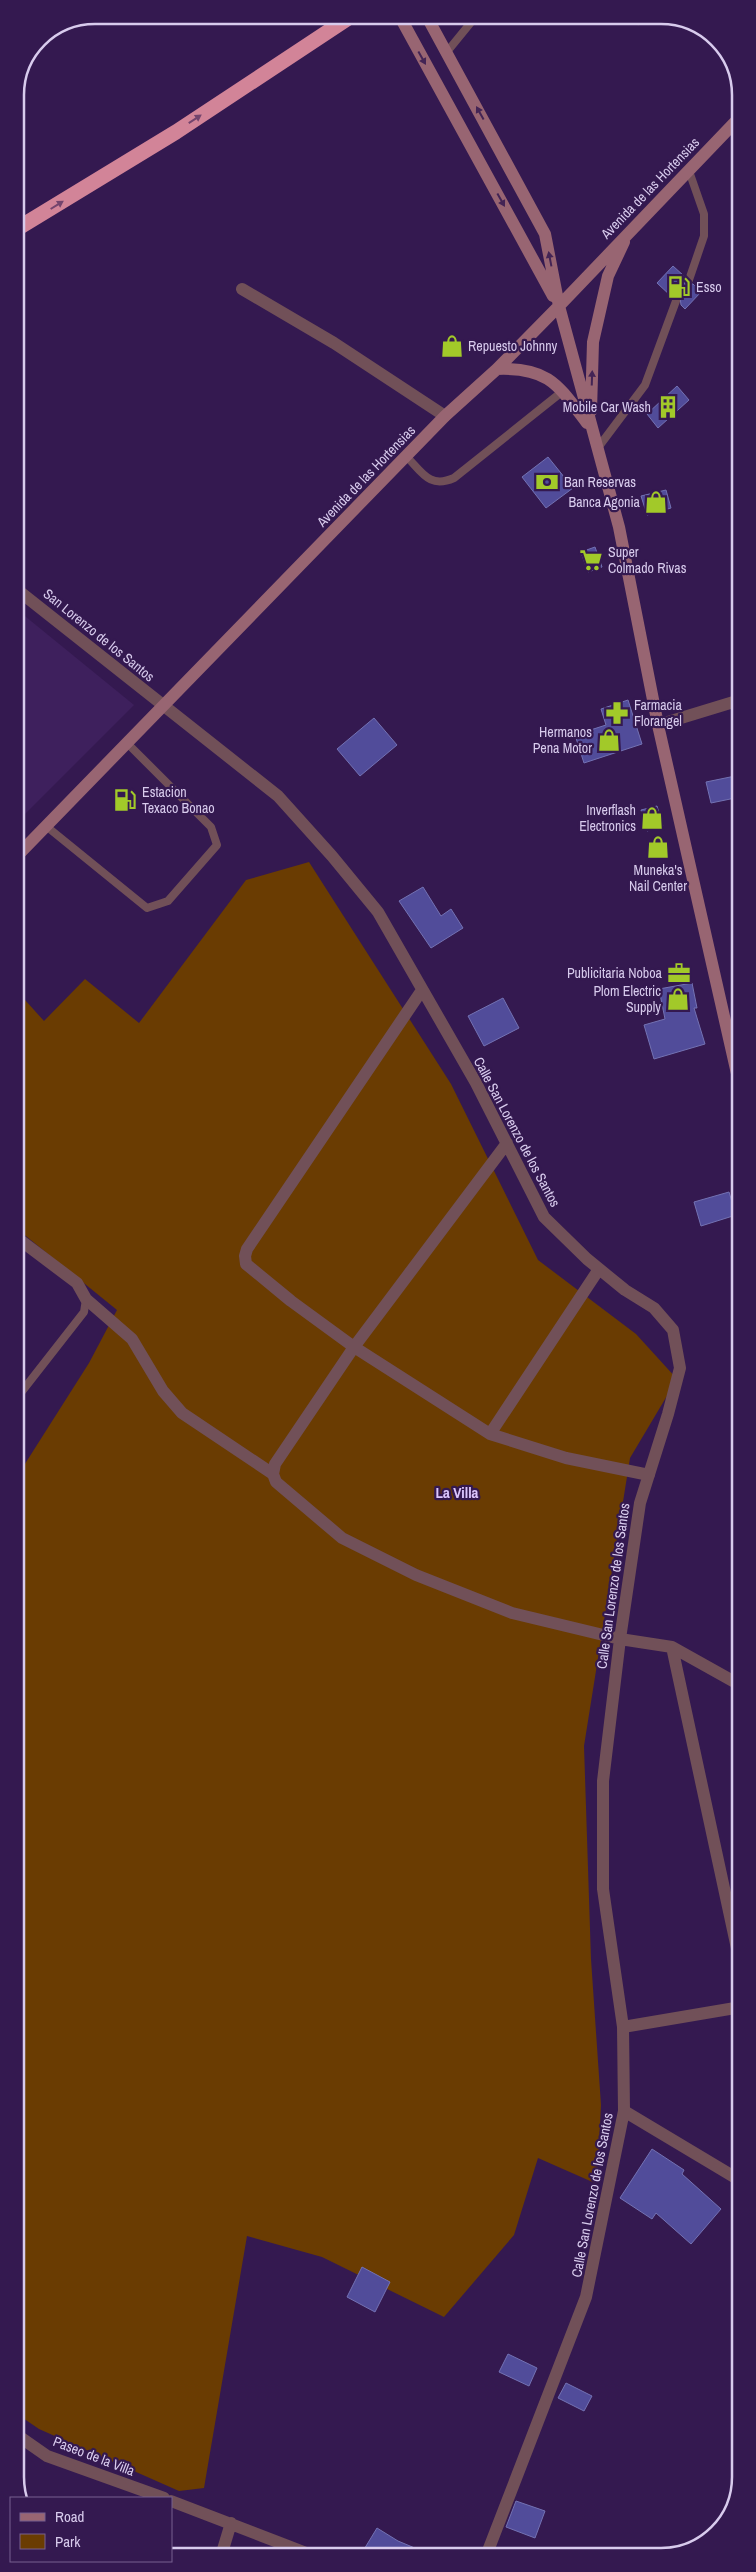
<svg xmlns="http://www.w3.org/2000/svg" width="756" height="2572" font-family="'Archivo Narrow',sans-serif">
<rect width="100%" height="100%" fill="#341950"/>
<path fill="#3e205d" d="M15,608L134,705L15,824Z"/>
<path fill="#6a3c02" d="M309,862L451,1084L538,1260L636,1334L677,1379L630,1458L584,1746L591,1959L601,2105L597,2184L538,2158L514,2235L444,2317L322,2257L247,2236L204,2488L179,2491L39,2429L17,2414L16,1478L89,1363L117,1310L16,1228V990L44,1021L85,979L139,1023L246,880Z"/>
<path fill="#514c9a" stroke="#7372b3" d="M673,266L684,276L685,284H693L701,292L685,309L681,305L680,297H672L657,283Z
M677,386L689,400L658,428L647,414Z
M548,457L573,488L546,508L522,477Z
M666,490L671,508L647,515L641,496Z
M595,547L602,567L588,572L581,552Z
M628,700L642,744L584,763L575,735L606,725L601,709Z
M374,718L397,745L360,776L337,749Z
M740,775V797L711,803L706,782Z
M657,806L663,826L647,831L641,810Z
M423,887L441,916L451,909L463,928L431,948L399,901Z
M692,983L697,1008H694L705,1044L654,1059L644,1025L665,1019L659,989Z
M503,998L519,1028L484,1046L468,1016Z
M729,1192L736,1215L701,1226L694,1202Z
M652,2149L684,2170L682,2174L721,2209L691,2244L656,2213L652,2219L620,2198Z
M362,2267L390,2282L375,2312L347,2297Z
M508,2354L537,2368L529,2386L499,2372Z
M566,2383L592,2396L584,2411L558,2398Z
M516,2501L545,2511L535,2538L506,2527Z
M377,2528L398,2541L434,2556H360Z"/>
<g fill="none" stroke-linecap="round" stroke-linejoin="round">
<path stroke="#715058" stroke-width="8" d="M632,16L638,21
M446,53L477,15
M689,171L704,214V236L689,280
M597,449L645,385L676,301
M406,456C422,472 429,489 454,478L563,391
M46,826L147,908L168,901L217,845L211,827L127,743
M16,1399L84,1312L86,1299"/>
<path stroke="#715058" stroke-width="12" d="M242,289L334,343L445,416
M15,588L278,796L332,856L378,912L476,1083L544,1217L587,1259L625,1290L654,1308L673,1330L680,1368L668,1414L640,1503L620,1639L603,1781V1889L623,2027L624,2111L586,2297L486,2556
M658,725L740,700
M422,990L247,1249L245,1256L246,1264L291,1301L354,1347L490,1434L566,1458L649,1475
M507,1143L354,1347L275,1464L273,1474L276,1482L342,1538L416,1575L512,1613L620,1639L672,1647L740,1685
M16,1237L77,1283L86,1299L132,1339L163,1391L182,1413L273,1474
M490,1434L599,1269
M672,1647L741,1967
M623,2027L741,2007
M624,2111L741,2181
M17,2435L47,2456L164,2498
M171,2501L314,2556
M221,2556L231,2523"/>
<path stroke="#986572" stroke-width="12" d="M399,15L553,296
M426,15L545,234L559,306L619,527L658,725L740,1087
M497,369C549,367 558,385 587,423
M591,411L593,342L608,276L624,242
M16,857L445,416L497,369L559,306L739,118"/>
<path stroke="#d28498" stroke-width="15" d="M15,230L176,132L353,15"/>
</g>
<defs><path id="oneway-solid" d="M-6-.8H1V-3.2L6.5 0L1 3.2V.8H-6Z" transform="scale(1.25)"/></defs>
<g fill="#432455">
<use href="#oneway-solid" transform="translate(422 58) rotate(61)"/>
<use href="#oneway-solid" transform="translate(480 113) rotate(-119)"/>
<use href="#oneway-solid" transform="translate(501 200) rotate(61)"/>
<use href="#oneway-solid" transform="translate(550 259) rotate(-101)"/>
<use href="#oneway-solid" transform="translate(592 378) rotate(-88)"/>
</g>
<g fill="#73446d">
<use href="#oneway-solid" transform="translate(195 119) rotate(-33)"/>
<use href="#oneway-solid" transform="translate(57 205) rotate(-32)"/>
</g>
<defs>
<symbol id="fuel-bare" viewBox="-9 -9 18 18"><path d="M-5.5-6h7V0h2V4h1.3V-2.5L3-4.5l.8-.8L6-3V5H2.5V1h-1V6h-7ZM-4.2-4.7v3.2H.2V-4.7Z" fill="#a2c929" stroke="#341950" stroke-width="2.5" paint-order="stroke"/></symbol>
<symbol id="shop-bare" viewBox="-9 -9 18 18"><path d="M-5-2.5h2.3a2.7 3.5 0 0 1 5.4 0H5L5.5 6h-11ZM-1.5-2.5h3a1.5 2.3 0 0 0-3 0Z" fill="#a2c929" stroke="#341950" stroke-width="2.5" paint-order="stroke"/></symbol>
<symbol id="building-bare" viewBox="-9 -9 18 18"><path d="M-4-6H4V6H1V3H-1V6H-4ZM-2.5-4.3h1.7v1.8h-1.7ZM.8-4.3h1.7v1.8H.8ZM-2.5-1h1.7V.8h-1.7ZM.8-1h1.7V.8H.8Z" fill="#a2c929" stroke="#341950" stroke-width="2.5" paint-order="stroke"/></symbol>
<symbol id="bank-bare" viewBox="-9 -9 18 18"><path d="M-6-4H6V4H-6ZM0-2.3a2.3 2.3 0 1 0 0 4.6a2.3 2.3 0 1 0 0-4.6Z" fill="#a2c929" stroke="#341950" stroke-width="2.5" paint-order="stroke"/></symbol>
<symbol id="supermarket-bare" viewBox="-9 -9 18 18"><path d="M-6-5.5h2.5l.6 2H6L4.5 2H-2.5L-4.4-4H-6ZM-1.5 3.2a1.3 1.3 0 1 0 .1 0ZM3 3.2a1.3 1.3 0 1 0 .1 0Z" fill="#a2c929" stroke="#341950" stroke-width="2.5" paint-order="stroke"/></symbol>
<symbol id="pharmacy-bare" viewBox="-9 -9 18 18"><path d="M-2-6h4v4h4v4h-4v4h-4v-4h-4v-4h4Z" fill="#a2c929" stroke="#341950" stroke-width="2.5" paint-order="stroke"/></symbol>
<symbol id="office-bare" viewBox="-9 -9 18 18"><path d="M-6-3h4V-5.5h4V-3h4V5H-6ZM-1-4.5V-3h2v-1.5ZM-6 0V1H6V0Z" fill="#a2c929" stroke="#341950" stroke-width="2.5" paint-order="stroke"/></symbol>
</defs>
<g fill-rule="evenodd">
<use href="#fuel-bare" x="663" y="271" width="32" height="32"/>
<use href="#shop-bare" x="436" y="330" width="32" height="32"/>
<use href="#building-bare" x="652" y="391" width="32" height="32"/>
<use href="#bank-bare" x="531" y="466" width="32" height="32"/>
<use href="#shop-bare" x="640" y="486" width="32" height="32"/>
<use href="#supermarket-bare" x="575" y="544" width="32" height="32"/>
<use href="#pharmacy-bare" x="601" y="697" width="32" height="32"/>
<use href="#shop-bare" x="593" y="724" width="32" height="32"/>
<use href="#fuel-bare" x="109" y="784" width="32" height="32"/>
<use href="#shop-bare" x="636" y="802" width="32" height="32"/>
<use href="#shop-bare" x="642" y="831" width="32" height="32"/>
<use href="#office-bare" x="663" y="957" width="32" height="32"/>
<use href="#shop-bare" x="662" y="983" width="32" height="32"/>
</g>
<g text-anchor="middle" stroke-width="4.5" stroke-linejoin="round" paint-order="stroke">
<g font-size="14" fill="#d8cbed" stroke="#341950">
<text transform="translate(650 188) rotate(-46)" y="5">Avenida de las Hortensias</text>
<text transform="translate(366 476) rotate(-46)" y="5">Avenida de las Hortensias</text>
<text transform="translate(99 635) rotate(39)" y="5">San Lorenzo de los Santos</text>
<text transform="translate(517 1132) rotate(62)" y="5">Calle San Lorenzo de los Santos</text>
<text transform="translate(613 1586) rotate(-82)" y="5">Calle San Lorenzo de los Santos</text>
<text transform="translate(592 2195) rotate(-79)" y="5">Calle San Lorenzo de los Santos</text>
<text transform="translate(94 2456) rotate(21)" y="5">Paseo de la Villa</text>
</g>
<g font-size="14" fill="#d8cbed" stroke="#341950" text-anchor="start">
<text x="696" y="292">Esso</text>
<text x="468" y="351">Repuesto Johnny</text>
<text x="651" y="412" text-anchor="end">Mobile Car Wash</text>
<text x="564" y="487">Ban Reservas</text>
<text x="640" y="507" text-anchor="end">Banca Agonia</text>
<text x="608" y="557">Super<tspan x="608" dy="16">Colmado Rivas</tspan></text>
<text x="634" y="710">Farmacia<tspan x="634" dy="16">Florangel</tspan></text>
<text x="592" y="737" text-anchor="end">Hermanos<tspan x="592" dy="16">Pena Motor</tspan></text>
<text x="142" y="797">Estacion<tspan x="142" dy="16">Texaco Bonao</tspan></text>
<text x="636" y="815" text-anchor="end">Inverflash<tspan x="636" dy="16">Electronics</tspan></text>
<text x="658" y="875" text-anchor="middle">Muneka's<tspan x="658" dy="16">Nail Center</tspan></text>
<text x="662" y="978" text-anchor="end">Publicitaria Noboa</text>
<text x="661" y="996" text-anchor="end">Plom Electric<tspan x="661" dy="16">Supply</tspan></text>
</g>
<g font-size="15" font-weight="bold" fill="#dcc6fd" stroke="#341950">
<text x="457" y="1498">La Villa</text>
</g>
</g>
<path d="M0 0H756V2572H0ZM95 24H661A71 71 0 0 1 732 95V2477A71 71 0 0 1 661 2548H95A71 71 0 0 1 24 2477V95A71 71 0 0 1 95 24Z" fill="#341950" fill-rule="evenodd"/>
<path fill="none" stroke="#d8cbed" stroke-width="2.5" d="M95 24H661A71 71 0 0 1 732 95V2477A71 71 0 0 1 661 2548H95A71 71 0 0 1 24 2477V95A71 71 0 0 1 95 24Z"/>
<rect x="10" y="2497" width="162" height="65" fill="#341950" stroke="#76608f"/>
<rect x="20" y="2513" width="25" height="8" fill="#986572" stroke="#76608f"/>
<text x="55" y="2522" font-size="15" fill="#d8cbed">Road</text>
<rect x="20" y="2534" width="25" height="15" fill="#6a3c02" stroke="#76608f"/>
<text x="55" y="2547" font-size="15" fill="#d8cbed">Park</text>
</svg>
